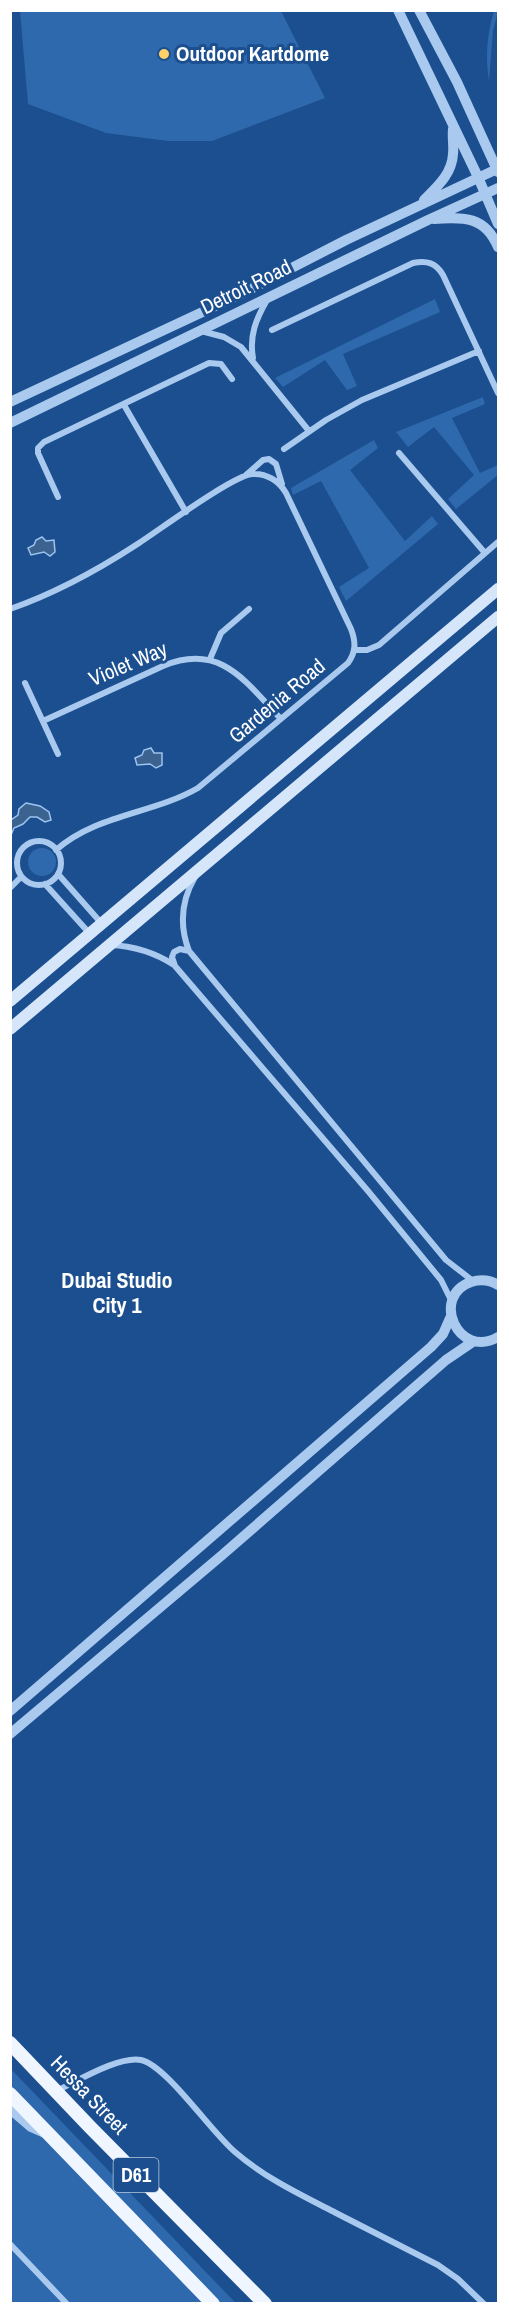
<svg xmlns="http://www.w3.org/2000/svg" width="509" height="2314" font-family="'Archivo Narrow',sans-serif">
<rect width="100%" height="100%" fill="#1b4f8f"/>
<path fill="#2e69ad" d="M20,11H281L325,98L212,141H168L106,133L28,104Z
M494,11H498L493,31L489,81C485,57 487,34 494,11Z
M435,299L440,312L343,354L357,386L347,390L325,360L283,387L275,378Z
M483,397L485,404L452,418L480,473L498,465V475L456,509L448,499L474,475L434,427L408,447L396,432Z
M374,440L378,448L350,470L405,541L432,516L438,524L346,601L339,587L369,568L321,481L293,495L291,488Z
M28 862a14 14 0 1 1 28 0a14 14 0 1 1-28 0Z
M10,2068L227,2294L236,2303H11Z"/>
<path fill="#3c6290" stroke="#9cc4f0" stroke-width="1.5" d="M42,537L46,541L54,540L55,552L50,556L44,552L31,555L28,548L34,545L36,540Z
M151,748L154,753H162V765L156,768L150,764L137,765L135,758L142,755L144,750Z
M26,803L40,806L49,812L51,820L45,822L37,817H30L23,824L14,828L11,835V820L18,815L19,809Z"/>
<g fill="none" stroke-linecap="round" stroke-linejoin="round">
<path stroke="#a9c9ee" stroke-width="6" d="M272,330L413,263C427,260 436,263 443,275L498,393
M201,331L224,337L241,347L309,431
M253,358C249,336 256,319 267,300
M124,405L186,512
M284,449L326,420L362,400L479,351
M399,453L485,553
M246,475L263,460L269,459L276,464L282,484
M58,497L38,453V448L44,442L209,363L221,364L232,379
M10,609C56,593 96,571 136,545C158,531 232,476 252,474C267,473 279,481 286,493L351,629C356,642 356,652 348,663L198,788C153,814 97,814 56,850
M355,650H367L379,645L498,542
M210,659L221,633L249,609
M25,683L58,754
M43,721L163,666C220,642 245,681 280,718
M17 863a22 22 0 1 1 44 0a22 22 0 1 1-44 0Z
M58,874L103,925
M45,884L91,935
M10,888L21,877
M110,945C134,946 154,952 174,965
M189,951C179,925 181,901 195,877
M451,1300L441,1280L368,1191L175,966L172,957L174,952L180,949L189,951L446,1260L473,1281
M56,2091C78,2081 118,2056 141,2060C167,2066 211,2132 235,2152C265,2178 301,2195 336,2213C370,2230 404,2248 438,2265L458,2279L484,2304
M10,2244L67,2304"/>
<path stroke="#a9c9ee" stroke-width="10" d="M398,10L478,177L498,224
M419,10L457,82L498,172
M424,200C437,187 452,174 453,154C454,146 452,138 453,129
M434,219C464,217 485,216 498,247
M10,402L241,294L346,240L497,169
M10,423L428,220L498,188
M498,1285C490,1280 481,1279 471,1282C430,1296 458,1360 498,1337
M10,1711L431,1347L443,1334L451,1316
M10,1734L221,1556L446,1360L474,1341
M10,2109L31,2127L47,2134"/>
<path stroke="#d6e6fa" stroke-width="12" d="M10,1001L498,589
M10,1029L498,617"/>
<path stroke="#f0f6ff" stroke-width="14" d="M10,2043L90,2127L265,2304
M10,2094L213,2304"/>
</g>
<circle fill="#ffd166" stroke="#1b4f8f" stroke-width="2" cx="164" cy="54" r="6"/>
<g text-anchor="middle" stroke-width="6" stroke-linejoin="round" paint-order="stroke">
<rect fill="#1b4f8f" stroke="#bbcadd" stroke-width="1.5" x="113.5" y="2158" width="45" height="34" rx="4.5"/>
<g font-size="20" font-weight="bold" fill="#fff">
<text x="136" y="2182">D61</text>
</g>
<g font-size="21" font-weight="bold" fill="#fff" stroke="#1b4f8f" text-anchor="start">
<text x="176" y="61">Outdoor Kartdome</text>
</g>
<g font-size="21" fill="#fff" stroke="#1b4f8f">
<text transform="translate(246 287) rotate(-26)" y="7">Detroit Road</text>
<text transform="translate(128 664) rotate(-23)" y="7">Violet Way</text>
<text transform="translate(277 701) rotate(-40)" y="7">Gardenia Road</text>
<text transform="translate(89 2095) rotate(46)" y="7">Hessa Street</text>
</g>
<g font-size="22" font-weight="bold" fill="#fff" stroke="#1b4f8f">
<text x="117" y="1288">Dubai Studio<tspan x="117" dy="25">City 1</tspan></text>
</g>
</g>
<rect width="509" height="2314" fill="none" stroke="#ffffff" stroke-width="24"/>
</svg>
